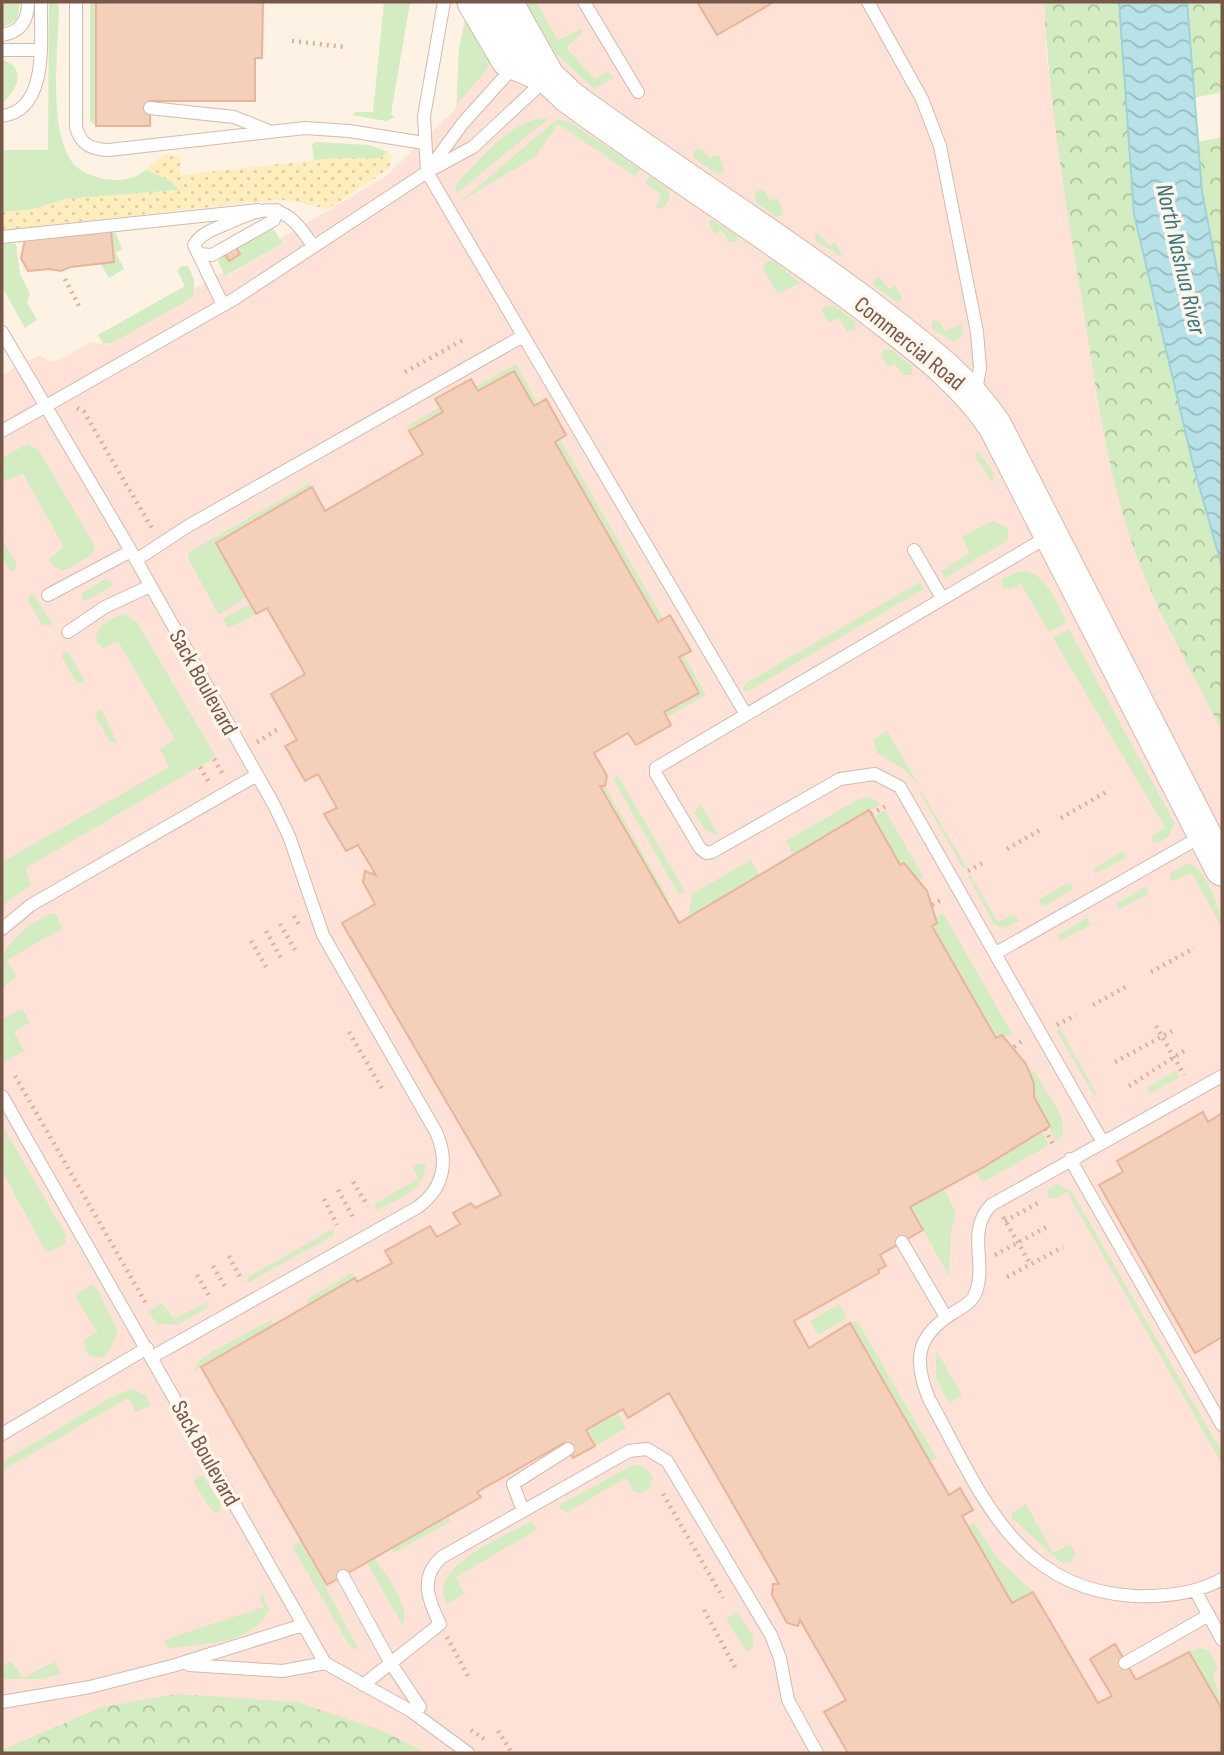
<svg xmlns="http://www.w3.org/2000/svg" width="1224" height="1755" font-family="'Sofia Sans Condensed',sans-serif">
<defs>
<pattern id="forest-crowns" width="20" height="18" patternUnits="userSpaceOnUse" patternTransform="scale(1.75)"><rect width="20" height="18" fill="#d4ecc1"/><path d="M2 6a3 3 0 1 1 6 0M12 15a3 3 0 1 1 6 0" fill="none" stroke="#b1c29f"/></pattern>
<pattern id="sand-dots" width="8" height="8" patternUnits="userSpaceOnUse" patternTransform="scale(1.75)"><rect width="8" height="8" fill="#feedbd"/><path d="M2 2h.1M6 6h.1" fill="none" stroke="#ddcda4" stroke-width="1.8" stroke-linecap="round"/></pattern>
<pattern id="water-waves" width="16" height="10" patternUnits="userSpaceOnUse" patternTransform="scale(1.75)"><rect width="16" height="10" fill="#b7e3e8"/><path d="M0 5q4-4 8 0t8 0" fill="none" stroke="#9abbbe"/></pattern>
</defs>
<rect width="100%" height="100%" fill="#fdf2e4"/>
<path fill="#fee1d7" d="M468,2H1044L1047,60L1070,226L1094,376L1120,500L1144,574L1222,731V1753H427L383,1731L2,1750V375L40,355L49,361L60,360L91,342L108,345L194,293V289L223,273L229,275L280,245V239L386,176L456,109L459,48Z"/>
<path fill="#d4ecc1" d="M2,2H20L17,20L2,28Z
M49,2H59C59,45 47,127 72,162C79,171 90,175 100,178C118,182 132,181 146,170L171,181L179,190L67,199L29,210L2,212V150H48Z
M90,2H96V126L90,121Z
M384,2H410L391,114L395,117L386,121L352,115L356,112H373Z
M520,2H536L558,40L581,29L583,32L566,48L595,79L607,71L614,78L594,89L549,47Z
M466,19L490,61L488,68L457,104L459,48Z
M2,60C27,66 18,90 3,102Z
M549,118L456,194V185L462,177C486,154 512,118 549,118Z
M557,119L570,122L640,169L635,176L558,124L535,157L461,201Z
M316,142L369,145L388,152L381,158L314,160L312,144Z
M700,148L710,158L719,155L724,172L717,174L694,158L693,151Z
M650,176L668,189L670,199L663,208L655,209L661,194L645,183Z
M763,189L771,201L778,198L784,215L776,217L756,202L755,192Z
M711,219L738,236L737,242H730L721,230L715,234L709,224Z
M272,227L282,242L280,245L225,276L218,262L224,253L229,260L240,254L235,246Z
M111,231H115L122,249L116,253L124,269L109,278L100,263L113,262Z
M818,233L829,245L835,242L843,258L816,241L815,234Z
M7,243L16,244L20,274L30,294L27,302L37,320L25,328L2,287V246Z
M767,261H774L800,283L778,294L763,269Z
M182,266H188L194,279V293L188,300L112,343L103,344L98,335L185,286L177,271Z
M879,277L889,289L895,286L902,297L900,302H896L873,285L874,278Z
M827,306H834L856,322L855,330L847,331L839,318L829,323L821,310Z
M933,320L939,321L945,331L962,324L963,336L953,342L931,328Z
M884,349L892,350L912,366V375H903L895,364L888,367L881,355Z
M516,364L538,404L534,406L514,371L478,391L475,387Z
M440,407L443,412L409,431L406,427Z
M560,439L663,619L658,622L555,442Z
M27,444L38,449L95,546L92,555L63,571L53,566L49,559L64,547L23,474L5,481L2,476V458Z
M978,451L994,473L993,483L974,456Z
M310,483L312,487L216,543L246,597L219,615L188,558L189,552Z
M992,521L1008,528V540L945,578L941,571L970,553L962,537Z
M2,539L17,565L14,571L9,569L2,556Z
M1019,571C1046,570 1056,602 1067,622L1049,632L1021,584L1010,589L1001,587L1002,579Z
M105,579L112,582L111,587L88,600L82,599V593Z
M920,582L924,589L748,691L743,690L746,683Z
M31,594L35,596L51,622L50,626L42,625L28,600Z
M250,604L256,614L228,628L223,619Z
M120,615H126L137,622L216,757L26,868L31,885L2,906V862L169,767L160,749L175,739L118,641L103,648L97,643C93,627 107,621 120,615Z
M1069,629L1175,824L1168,837L1157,843L1151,840L1153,835L1165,827L1053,638Z
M64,651L69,653L84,679V683L76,682L62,657Z
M684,655L706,695L667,717L664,712L699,693L679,657Z
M98,710L103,712L117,743L110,742L95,716Z
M887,731L919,785L903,769L877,753L873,739Z
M618,776L685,891L679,895L613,779Z
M600,786H605L669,900L667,902Z
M922,792L967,868L964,870L920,793Z
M870,797L881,804L794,856L786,841L859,799Z
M701,805L717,832L716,835L705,830L694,812Z
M885,810L923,876L919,881L904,863L900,865L873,817Z
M1123,851L1126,858L1095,874L1094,868Z
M751,860L760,876L688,918L692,894Z
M1189,863C1206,869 1222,912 1222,928L1192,874L1171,881L1170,873Z
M970,874L998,922L1014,914L1019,921L1006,928L994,924L968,876Z
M1069,882L1073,886L1072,889L1046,906L1039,904L1040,899Z
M1146,886L1149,893L1118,910L1117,903Z
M55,913L63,928L7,960L16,977L2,988C2,979 0,967 2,960C7,940 36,917 55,913Z
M943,913L1013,1035L996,1038L932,926L937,923L935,917Z
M1087,918L1091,925L1060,941L1058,935Z
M22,1009L30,1022L14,1032L24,1051L3,1062L2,1019Z
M1060,1029L1097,1094L1094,1096L1057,1031Z
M1029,1071H1034L1062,1117L1063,1134L1056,1141L1034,1097L1036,1095Z
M1176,1071L1180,1077L1149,1094L1148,1087Z
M2,1125L66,1235L65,1244L48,1252L45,1250L2,1171Z
M1042,1131L1049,1145L982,1183L976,1171L981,1166Z
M420,1163L425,1164C428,1188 395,1203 376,1210L374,1204L418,1179L413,1167Z
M1057,1184L1072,1192L1222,1452V1464L1067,1192L1054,1199L1048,1197L1047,1189Z
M944,1189L956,1213L951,1232L949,1276L910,1207L936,1190Z
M331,1230H334V1235L247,1283L248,1277Z
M352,1273L355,1278L309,1305L306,1300Z
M91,1285L97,1289L118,1331L110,1350L103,1357H91L86,1352L84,1340L97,1332L75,1296Z
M207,1302L209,1307L177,1325L158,1324L148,1312L162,1303L174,1319Z
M839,1304L847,1318L818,1335L810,1321Z
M271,1320L274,1325L194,1371L198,1362L206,1355Z
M857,1321L937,1459L930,1462L850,1323Z
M936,1350L962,1395L949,1403L936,1378Z
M132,1389L145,1395L151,1406L136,1412L128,1398L2,1471V1462L115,1395Z
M617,1412L626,1428L595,1446L587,1430Z
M633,1465L643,1466L653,1477L650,1488L642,1493L634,1492L626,1478L566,1513L560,1509L561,1504Z
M203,1476L221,1504L219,1513L212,1511L194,1483L196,1477Z
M1026,1504L1053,1553L1070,1544L1075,1553L1072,1561L1065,1563L1059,1561L1012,1518V1513Z
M448,1516L451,1521L394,1553L392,1549Z
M530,1522L535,1525V1531L456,1577L464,1594L447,1604C424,1568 505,1536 530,1522Z
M974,1523L997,1558L1033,1592L1012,1603L968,1526Z
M301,1540L360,1652L349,1645L292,1546Z
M375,1558C386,1576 411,1605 403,1626L367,1563Z
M263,1594L269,1610C252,1644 207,1643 174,1648H168L164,1643L167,1639L264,1607L259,1596Z
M734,1613H738L753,1636V1647L747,1652L726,1620Z
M1200,1648L1209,1651L1218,1668L1213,1673L1222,1709L1189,1652Z
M11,1661L23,1678L55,1661L61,1674L43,1679H2V1665Z"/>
<path fill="url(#forest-crowns)" d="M1044,2H1119L1134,214L1193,464L1222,567V731C1196,679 1166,628 1144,575C1109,491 1097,395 1083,307C1066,206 1049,104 1044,2Z
M1187,2H1222V92L1194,98Z
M1222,137V295L1202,192L1198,142Z
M177,1694L297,1702L383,1731L427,1753H2V1750L102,1707Z"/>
<path fill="url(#sand-dots)" d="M386,152L391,155L390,168L328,209L289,200H274L2,230V212L29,210L67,199L179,190L171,181L146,170L164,154L180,156V175L335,158H381Z"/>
<path fill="url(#water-waves)" stroke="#9dd3da" stroke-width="2" d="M1119,2H1187L1202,192L1222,295V567L1193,464L1134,214Z"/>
<path fill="#f4cfba" stroke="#e8b49a" stroke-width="2" d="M96,2H263L262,58H255V101H150V126H96Z
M697,2H774L717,35Z
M111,231L114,262L70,267L61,271L50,269L28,271L21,258L25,240Z
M235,246L240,254L229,261L224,253Z
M514,371L534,406L546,399L566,435L555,442L658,622L670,615L691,651L679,657L699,693L664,712L671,725L636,745L628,733L594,753L607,776L605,786H600L679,923L869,810L900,865L904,863L927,891L937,923L932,926L996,1038L1002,1035L1026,1064L1034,1084V1097L1050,1126L982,1168L910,1207L923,1230L880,1255L886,1266L878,1270L879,1273L794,1321L809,1348L850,1323L949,1495L960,1488L973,1510L962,1516L1012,1603L1033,1592L1098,1703L1112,1696L1090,1659L1115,1644L1136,1680L1189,1652L1222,1709V1753H848L824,1712L846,1700L800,1620L798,1626L787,1623L772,1595L773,1584H779L669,1393L628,1418L623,1409L586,1430L595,1446L573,1458L564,1443L477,1492L481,1497L327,1585L201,1367L355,1278L357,1282L392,1263L385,1251L430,1226L437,1237L460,1224L453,1213L471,1203L475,1208L501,1195L342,923L375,904L363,882L365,871L376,875L358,845L346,851L324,814L337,808L318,774L305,781L285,746L297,740L271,694L305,674L267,608L256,614L216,543L312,487L325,511L423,454L409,431L443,412L435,399L471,379L478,391Z
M1203,1112L1208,1122L1222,1113V1337L1195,1353L1099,1185L1123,1172L1117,1161Z"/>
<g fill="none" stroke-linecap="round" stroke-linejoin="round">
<defs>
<path id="lane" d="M76,2V127C80,144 91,150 109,150L305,128L349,131L424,143
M444,2L424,116L427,172L745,713
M584,2L638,92
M868,2L922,99L940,146L977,332L980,368L975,396
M2,35C21,32 28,20 28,2
M2,50H39
M150,108L234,117L269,131
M2,116C50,110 40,37 41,2
M429,169L463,123L516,64
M2,237L258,210
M199,254L212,255L274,220L277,210
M223,305L194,245C201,233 214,229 226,224C271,203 285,203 313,246
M2,332L131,551L274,805L289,836L323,935L436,1132C449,1161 444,1188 418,1207L152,1357
M2,431L234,299L427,172L473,147L546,79
M1049,536L656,768V774L700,848L706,853L712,852L840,779L875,774L900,787L1102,1141
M914,550L942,598
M136,560L188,526L523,336
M48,595L131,551
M68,632L105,607L150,586
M2,929L31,905L257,775
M996,953L1202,836
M1222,1076L991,1205C966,1232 987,1261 976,1292C972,1303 962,1307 953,1313C916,1336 913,1360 929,1399C980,1490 1013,1589 1134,1596C1164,1597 1196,1594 1222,1579
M2,1096L325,1663L411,1711L468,1753
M1070,1159L1222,1425
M902,1242L946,1317
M2,1434L147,1348
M523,1511L513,1484L568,1449
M343,1576L390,1662L420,1707
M1195,1590L1222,1640
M1125,1663L1209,1615
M189,1665L283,1671L325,1663
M363,1685L440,1624C428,1600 419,1577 442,1557L629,1451L647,1449L667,1461L771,1635L780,1658L788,1700L817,1753
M2,1702L90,1687L172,1666L303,1625"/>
<path id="secondary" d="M474,2L508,60L548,77
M506,2L548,77L569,97C667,169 770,233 867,306C914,343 961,375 995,426L1222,869"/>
</defs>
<use href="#lane" stroke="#d1bbac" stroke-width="14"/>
<use href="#secondary" stroke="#d5bba9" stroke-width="35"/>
<path stroke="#d9b29d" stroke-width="4.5" stroke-dasharray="2 5" stroke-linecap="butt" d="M292,41L345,47
M65,279L80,308
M405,372L463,340
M77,408L84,412L154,532
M257,742L280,728
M214,759L224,776
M200,767L210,784
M871,814L886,806
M1061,818L1106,792
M1007,849L1040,830
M968,871L986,861
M932,905L941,900
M294,916L300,927
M280,924L295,950
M266,931L281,958
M251,941L266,967
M1151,972L1194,948
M1093,1005L1129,985
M1057,1025L1076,1015
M1156,1026L1184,1075
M349,1032L384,1092
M1014,1047L1022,1041
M1115,1062L1172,1031
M15,1076L147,1305
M1129,1086L1184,1051
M1045,1129L1054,1146
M353,1182L368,1206
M338,1190L353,1217
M324,1199L337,1225
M1003,1217L1031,1265
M1005,1221L1038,1203
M995,1255L1050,1225
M229,1256L242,1281
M213,1266L227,1290
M197,1275L211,1299
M1007,1277L1063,1247
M663,1494L723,1598
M704,1610L736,1669
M447,1637L469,1678
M471,1730L484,1739
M498,1731L512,1753"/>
<use href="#lane" stroke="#fff" stroke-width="12"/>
<use href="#secondary" stroke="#fff" stroke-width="33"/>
</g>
<g text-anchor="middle" stroke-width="7" stroke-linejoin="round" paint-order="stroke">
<g font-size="23" fill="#775748" stroke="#fff6eb">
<text transform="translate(910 343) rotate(39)" y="8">Commercial Road</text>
<text transform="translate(204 682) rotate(61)" y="8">Sack Boulevard</text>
<text transform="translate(206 1453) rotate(61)" y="8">Sack Boulevard</text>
</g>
<g font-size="24" font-style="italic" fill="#3b767d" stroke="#fff6eb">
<text transform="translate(1181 259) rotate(77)" y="8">North Nashua River</text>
</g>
</g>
<rect width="1224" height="1755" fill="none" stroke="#775748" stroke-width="7"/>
</svg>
